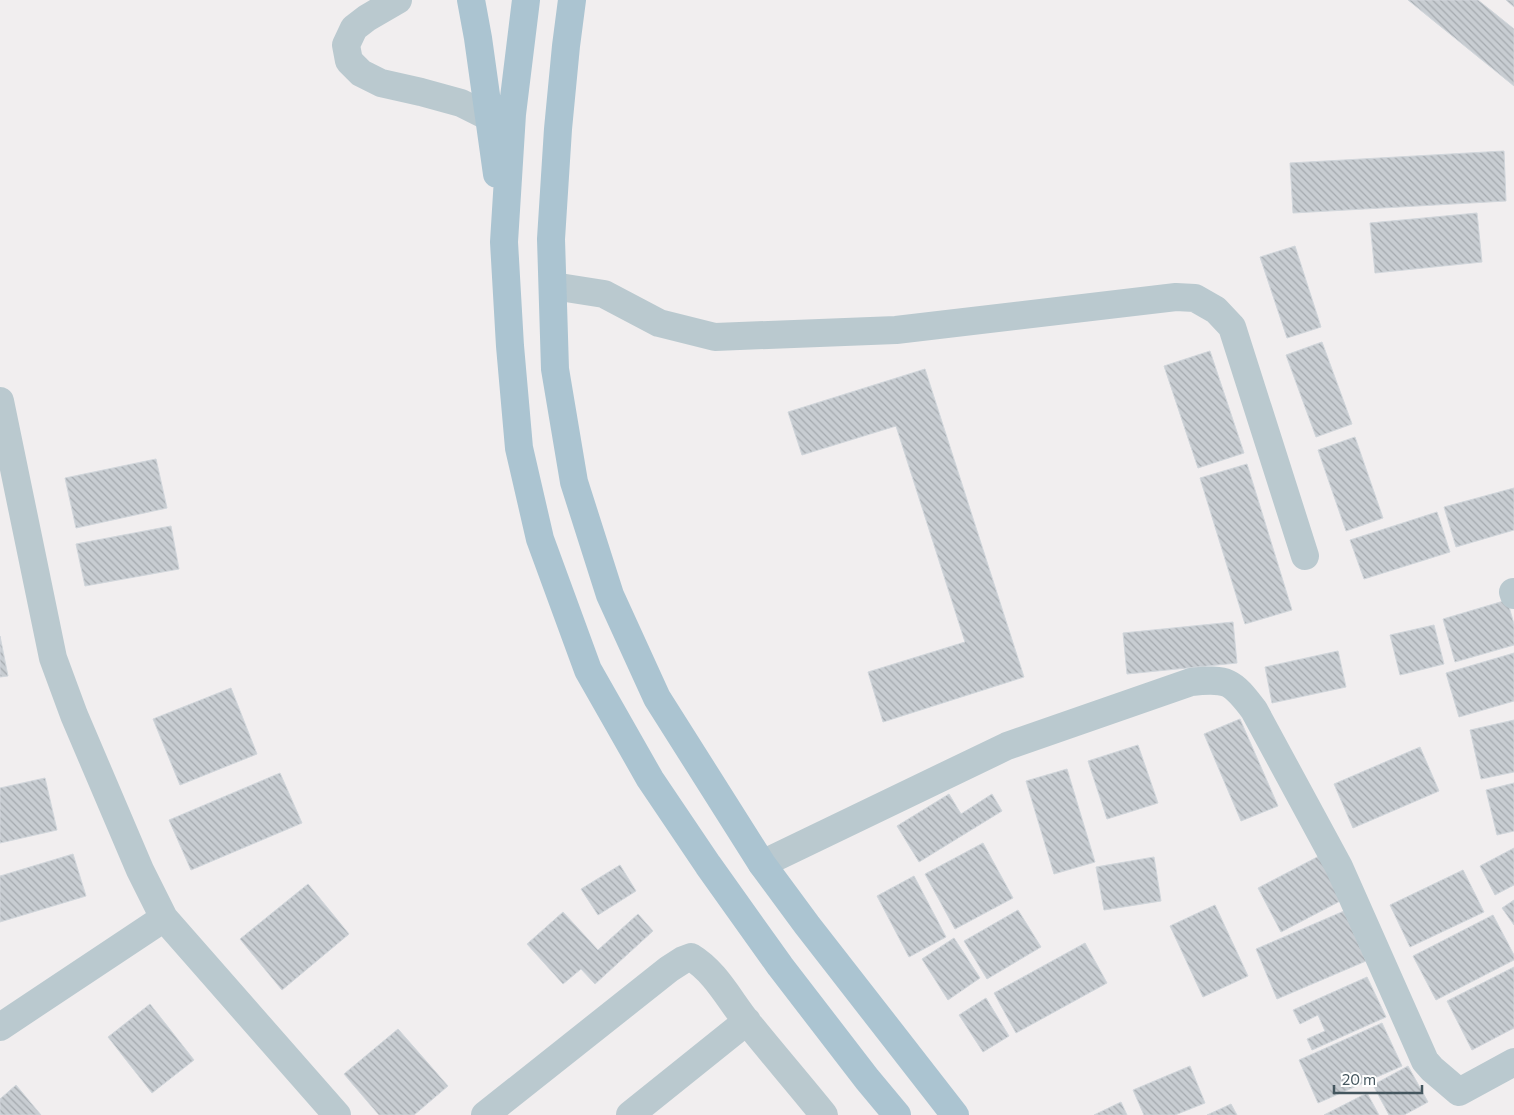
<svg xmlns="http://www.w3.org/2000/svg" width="1514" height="1115" font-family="Commissioner,sans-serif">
<defs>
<pattern id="building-back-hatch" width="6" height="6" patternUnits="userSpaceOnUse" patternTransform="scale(1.25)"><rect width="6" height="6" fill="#c8cdd2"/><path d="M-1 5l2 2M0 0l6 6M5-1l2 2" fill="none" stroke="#a4a9ae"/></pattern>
</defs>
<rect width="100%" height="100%" fill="#f1eeef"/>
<path fill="url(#building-back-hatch)" stroke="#d1d6db" d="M1408,0H1478L1514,29V86Z
M1506,0H1514V7Z
M1504,151L1506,201L1293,213L1290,163Z
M1477,213L1482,262L1375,273L1370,223Z
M1295,246L1321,327L1287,338L1260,257Z
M1322,342L1352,424L1316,437L1286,355Z
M1210,351L1244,453L1198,468L1164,366Z
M925,369L1024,677L883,722L868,672L965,642L896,426L802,455L788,412Z
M1355,437L1383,518L1346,531L1318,450Z
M156,459L167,508L76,528L65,478Z
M1247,464L1292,610L1245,624L1200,478Z
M1514,488V530L1456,547L1444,507Z
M1437,512L1450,552L1364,579L1350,540Z
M171,526L179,569L85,586L76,544Z
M1507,600L1514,624V645L1455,662L1443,619Z
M1233,622L1237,663L1127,674L1123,633Z
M1434,625L1444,664L1400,675L1390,635Z
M0,636L8,676L0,677Z
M1338,651L1346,687L1272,703L1265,667Z
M1514,653V701L1459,717L1446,673Z
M231,688L257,754L180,785L153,719Z
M1240,719L1278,806L1241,821L1204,734Z
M1514,720V772L1481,779L1470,730Z
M1138,745L1158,803L1107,819L1088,761Z
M1420,747L1439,791L1353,828L1334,784Z
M1067,769L1095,862L1054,874L1026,781Z
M280,773L302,823L191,870L169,820Z
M45,778L57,830L0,843V788Z
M1514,783V831L1497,835L1486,790Z
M949,794L961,814L992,794L1002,811L919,862L897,826Z
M983,843L1013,898L955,929L925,874Z
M1514,848V885L1495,895L1480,866Z
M73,854L86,896L0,922V876Z
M1323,854L1346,898L1281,932L1258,888Z
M1154,857L1161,901L1104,910L1096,867Z
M620,865L636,891L598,915L581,889Z
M1463,870L1484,912L1410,947L1390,905Z
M914,876L946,937L909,957L877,896Z
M308,884L349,934L282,990L240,939Z
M1514,900V925L1502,908Z
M1215,905L1248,976L1203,997L1170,926Z
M1018,910L1041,947L987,979L964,941Z
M1344,911L1366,961L1277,999L1256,949Z
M563,912L598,950L638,914L653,931L595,984L581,969L563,984L527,944Z
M1493,915L1514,955V960L1436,1000L1413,956Z
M954,938L980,978L948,1000L922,959Z
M1085,943L1107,983L1016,1033L994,993Z
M1514,967V1028L1472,1050L1447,1001Z
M1367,977L1386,1017L1312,1050L1307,1039L1325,1031L1318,1015L1300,1024L1293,1010Z
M986,998L1009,1036L983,1052L959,1015Z
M150,1004L194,1060L152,1093L108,1037Z
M1382,1023L1402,1066L1318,1103L1299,1060Z
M398,1029L448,1086L414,1115H379L344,1074Z
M1190,1066L1205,1103L1175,1115H1144L1133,1090Z
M1408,1066L1428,1102L1404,1115H1389L1373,1085Z
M16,1085L41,1115H0V1099Z
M1367,1093L1379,1115H1324Z
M1121,1102L1127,1115H1094Z
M1231,1104L1237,1115H1207Z"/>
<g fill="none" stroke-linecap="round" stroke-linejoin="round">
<path stroke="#bac9cf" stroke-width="28" d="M398,0L367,18L354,28L346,45L349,61L361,73L381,83L421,92L461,103L489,117
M553,286L604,294L659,323L715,337L896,330L1176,297L1195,298L1216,310L1232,327L1305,556
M0,401L53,658L74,715L140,870L164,918L337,1115
M1513,592L1514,595
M762,864L1007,746L1191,682C1228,678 1232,681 1254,710L1339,867L1425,1061L1432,1069L1459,1092L1514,1062
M0,1027L164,918
M485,1115L669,969L683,960L691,957C716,972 730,1001 748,1023C773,1054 799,1084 824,1115
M630,1115L747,1021"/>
<path stroke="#abc4d1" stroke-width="28" d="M471,0L478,38L497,174
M526,0L512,114L504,242L510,346L519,448L540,539L588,670L650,779L708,865L780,966L867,1079L897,1115
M572,0L566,46L558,129L551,239L555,369L574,482L610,595L657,698L762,864L807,925L955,1115"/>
</g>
<path d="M1334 1085v8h88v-8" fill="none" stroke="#44565e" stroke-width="2.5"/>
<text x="1342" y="1085" font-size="15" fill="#44565e" stroke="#ffffff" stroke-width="4" paint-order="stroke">20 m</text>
</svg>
